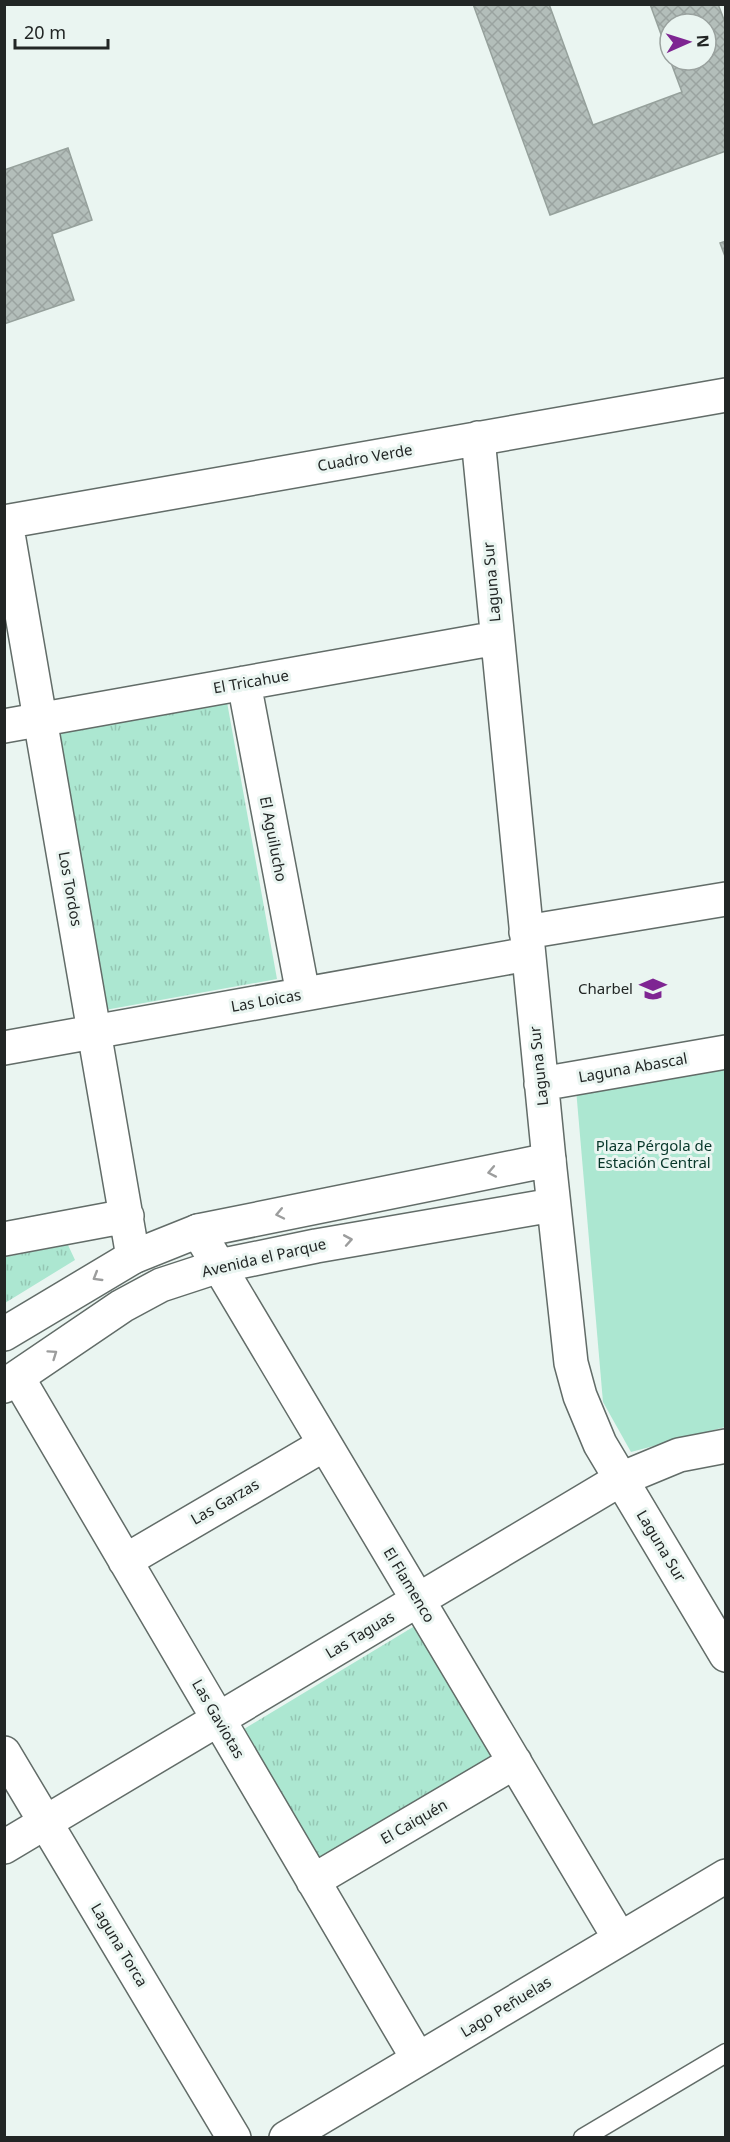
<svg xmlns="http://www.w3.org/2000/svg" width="730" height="2142" font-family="'Noto Sans',sans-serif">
<defs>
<pattern id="grass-tufts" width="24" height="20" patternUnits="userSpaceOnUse" patternTransform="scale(1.5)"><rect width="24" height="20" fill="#ace7d1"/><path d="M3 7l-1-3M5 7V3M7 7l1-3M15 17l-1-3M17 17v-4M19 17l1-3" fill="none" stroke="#94c6b3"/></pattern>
<pattern id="building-cross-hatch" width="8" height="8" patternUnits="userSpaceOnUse" patternTransform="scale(1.5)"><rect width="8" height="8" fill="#b3beba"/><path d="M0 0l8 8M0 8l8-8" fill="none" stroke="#9aa3a0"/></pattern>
</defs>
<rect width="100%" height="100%" fill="#eaf5f1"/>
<path fill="url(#grass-tufts)" d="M227,702L277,979L105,1010L55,733Z
M68,1245L75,1260L5,1303V1257Z
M423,1621L503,1754L319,1865L239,1732Z"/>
<path fill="#ace7d1" d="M725,1068V1427L631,1452L603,1402L576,1089Z"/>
<path fill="url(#building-cross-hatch)" stroke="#96a19c" stroke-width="1.5" d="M473,4H549L593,125L682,92L670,60H706V24H670V59L650,4H718L726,25V151L550,215Z
M68,148L92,220L52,234L74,300L4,324V170Z
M726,241V259L720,243Z"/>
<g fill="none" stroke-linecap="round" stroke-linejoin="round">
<defs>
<path id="service" d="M583,2138L726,2053"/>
<path id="minor" d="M478,438L549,1160
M4,522L726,395
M6,522L133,1257
M244,683L303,994
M4,726L497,638
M526,932L726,899
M4,1048L528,954
M541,1084L726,1052
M198,1231L620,1939
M4,1239L127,1216
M18,1378L418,2059
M125,1561L325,1444
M4,1753L234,2138
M4,1847L621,1479L679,1455L726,1446
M313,1881L515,1762
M286,2138L726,1876"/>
<path id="tertiary" d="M4,1334L133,1257L198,1231L549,1160L571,1363L580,1396L600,1444L726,1655
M4,1386L122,1306L161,1285L219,1266L316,1246L553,1205"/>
</defs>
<use href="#service" stroke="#626c68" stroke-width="21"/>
<use href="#minor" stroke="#626c68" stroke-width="36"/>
<use href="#tertiary" stroke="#626c68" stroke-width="36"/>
<use href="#service" stroke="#fff" stroke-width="18"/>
<use href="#minor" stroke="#fff" stroke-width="33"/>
<use href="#tertiary" stroke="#fff" stroke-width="33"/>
</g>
<defs><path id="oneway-chevron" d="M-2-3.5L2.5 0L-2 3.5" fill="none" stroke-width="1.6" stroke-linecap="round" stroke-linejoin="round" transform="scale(1.5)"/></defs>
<g stroke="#9c9d9d">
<use href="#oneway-chevron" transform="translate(492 1172) rotate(169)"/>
<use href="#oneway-chevron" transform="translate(280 1214) rotate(168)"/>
<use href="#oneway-chevron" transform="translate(348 1240) rotate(-10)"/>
<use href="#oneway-chevron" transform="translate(97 1277) rotate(149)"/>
<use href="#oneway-chevron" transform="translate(53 1354) rotate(-35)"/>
</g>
<defs>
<symbol id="school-bare" viewBox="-9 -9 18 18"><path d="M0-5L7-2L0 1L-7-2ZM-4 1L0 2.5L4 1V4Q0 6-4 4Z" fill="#7e2592" stroke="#eaf5f1" stroke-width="2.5" paint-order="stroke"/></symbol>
</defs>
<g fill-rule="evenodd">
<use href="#school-bare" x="634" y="970" width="38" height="38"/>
</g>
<g text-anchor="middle" stroke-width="6" stroke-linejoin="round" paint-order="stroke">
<g font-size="15" fill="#222625" stroke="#eaf5f1">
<text transform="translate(365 458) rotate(-10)" y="5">Cuadro Verde</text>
<text transform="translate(492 582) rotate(-95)" y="5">Laguna Sur</text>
<text transform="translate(251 682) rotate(-10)" y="5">El Tricahue</text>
<text transform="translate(273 839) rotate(79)" y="5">El Aguilucho</text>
<text transform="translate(70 889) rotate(80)" y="5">Los Tordos</text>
<text transform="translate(266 1001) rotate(-10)" y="5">Las Loicas</text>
<text transform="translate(539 1066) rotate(-96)" y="5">Laguna Sur</text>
<text transform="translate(633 1068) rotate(-10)" y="5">Laguna Abascal</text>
<text transform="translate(264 1258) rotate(-13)" y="5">Avenida el Parque</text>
<text transform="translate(225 1502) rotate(-30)" y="5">Las Garzas</text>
<text transform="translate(661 1546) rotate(59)" y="5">Laguna Sur</text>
<text transform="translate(409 1585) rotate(59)" y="5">El Flamenco</text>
<text transform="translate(360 1635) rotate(-31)" y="5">Las Taguas</text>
<text transform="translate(218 1719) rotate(60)" y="5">Las Gaviotas</text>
<text transform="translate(414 1822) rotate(-30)" y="5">El Caiquén</text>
<text transform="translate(119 1945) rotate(59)" y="5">Laguna Torca</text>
<text transform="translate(506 2007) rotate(-31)" y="5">Lago Peñuelas</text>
</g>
<g font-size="15" fill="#222625" stroke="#eaf5f1" text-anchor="end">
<text x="633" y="994">Charbel</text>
</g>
<g font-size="15" fill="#073629" stroke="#eaf5f1">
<text x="654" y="1151">Plaza Pérgola de<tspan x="654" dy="17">Estación Central</tspan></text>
</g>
</g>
<rect width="730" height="2142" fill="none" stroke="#222625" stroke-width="12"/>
<g transform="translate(688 42) rotate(87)"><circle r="28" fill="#eaf5f1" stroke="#9aa29f" stroke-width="1.5"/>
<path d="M0-4.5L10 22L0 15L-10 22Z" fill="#7e2592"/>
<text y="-9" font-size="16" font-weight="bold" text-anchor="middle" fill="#222625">N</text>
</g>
<path d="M15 39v9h93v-9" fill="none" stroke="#222625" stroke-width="3"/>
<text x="24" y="39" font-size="18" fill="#222625" stroke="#eaf5f1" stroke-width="4.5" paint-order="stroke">20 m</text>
</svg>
